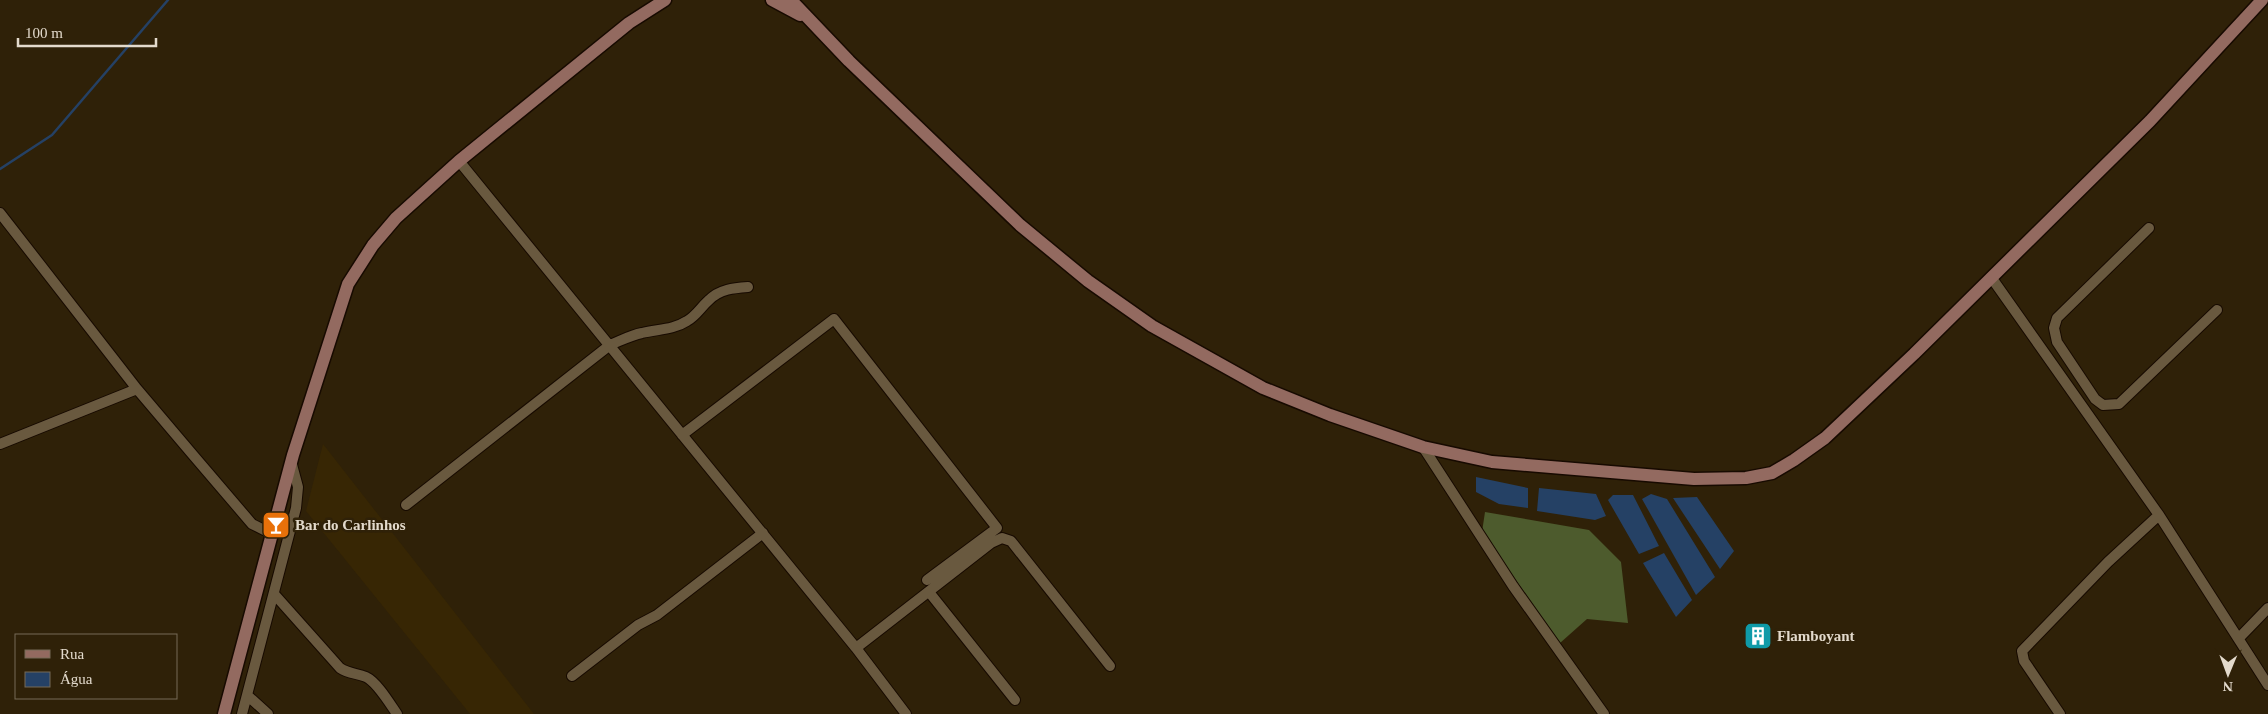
<svg xmlns="http://www.w3.org/2000/svg" width="2268" height="714" font-family="'Times New Roman',serif">
<rect width="100%" height="100%" fill="#2f2108"/>
<path fill="#372604" d="M323,444L534,714H470L306,511Z"/>
<path fill="#4d5b2d" d="M1485,512L1589,530L1621,562L1628,623L1587,619L1560,643L1482,532Z"/>
<path fill="#254165" d="M1476,477L1528,488V508L1499,504L1476,492Z
M1539,488L1596,494L1606,516L1595,520L1537,511Z
M1651,494L1667,499L1715,577L1696,595L1642,499Z
M1613,495H1633L1659,546L1639,554L1608,500Z
M1697,497L1734,551L1720,569L1673,498Z
M1664,553L1692,600L1676,617L1643,563Z"/>
<g fill="none" stroke-linecap="round" stroke-linejoin="round">
<path stroke="#254165" stroke-width="2.5" d="M0,169L52,135L168,0"/>
<defs>
<path id="street" d="M459,161L856,648L906,714
M0,213L137,389L193,455L252,524L272,534
M2149,228L2057,318L2054,328L2057,342L2095,399L2103,405L2119,404L2217,310
M1991,277L2159,515L2268,685
M682,435L834,319L997,528L927,580
M0,444L137,389
M1423,447L1513,586L1604,714
M406,505L610,345C620,341 631,335 642,333C658,329 673,330 687,321C696,316 701,307 709,300C720,289 734,288 748,287
M929,592L1015,700
M275,595L340,668C349,674 357,673 366,677C377,682 390,704 397,714
M2239,638L2268,608
M856,648L991,543L1002,538L1011,541L1110,666
M572,676L638,625L657,615L763,533
M247,695L268,714
M242,714L296,508L298,487L291,461
M2060,714L2024,661L2022,651L2108,562L2159,515"/>
<path id="secondary" d="M772,0L800,15
M791,0L849,61L1020,225L1088,281L1152,326L1263,388L1330,415L1423,447L1492,462L1694,479L1746,478L1772,473L1794,460L1825,438L1914,354L2150,121L2262,0
M224,714L293,455L348,284L373,245L396,218L459,161L629,23L665,0"/>
</defs>
<use href="#street" stroke="#170a00" stroke-width="12"/>
<use href="#secondary" stroke="#170a00" stroke-width="15"/>
<use href="#street" stroke="#69593f" stroke-width="10"/>
<use href="#secondary" stroke="#936a60" stroke-width="12"/>
</g>
<defs>
<symbol id="bar-square" viewBox="-11 -11 22 22"><rect x="-9" y="-9" width="18" height="18" rx="4" fill="#e8710a" stroke="#2f2108"/><path d="M-6-5H6L.8 .8V4.5H3.5V6h-7V4.5H-.8V.8Z" fill="#fff"/></symbol>
<symbol id="building-square" viewBox="-11 -11 22 22"><rect x="-9" y="-9" width="18" height="18" rx="4" fill="#0f9aa8" stroke="#2f2108"/><path d="M-4-6H4V6H1V3H-1V6H-4ZM-2.5-4.3h1.7v1.8h-1.7ZM.8-4.3h1.7v1.8H.8ZM-2.5-1h1.7V.8h-1.7ZM.8-1h1.7V.8H.8Z" fill="#fff"/></symbol>
</defs>
<g fill-rule="evenodd">
<use href="#bar-square" x="260" y="509" width="32" height="32"/>
<use href="#building-square" x="1742" y="620" width="32" height="32"/>
</g>
<g text-anchor="middle" stroke-width="5" stroke-linejoin="round" paint-order="stroke">
<g font-size="15" font-weight="bold" fill="#e3dacc" stroke="#2f2108" text-anchor="start">
<text x="295" y="530">Bar do Carlinhos</text>
<text x="1777" y="641">Flamboyant</text>
</g>
</g>
<rect x="15" y="634" width="162" height="65" fill="#2f2108" stroke="#776b56"/>
<rect x="25" y="650" width="25" height="8" fill="#936a60" stroke="#776b56"/>
<text x="60" y="659" font-size="15" fill="#e3dacc">Rua</text>
<rect x="25" y="672" width="25" height="15" fill="#254165" stroke="#776b56"/>
<text x="60" y="684" font-size="15" fill="#e3dacc">Água</text>
<g transform="translate(2228 674) rotate(181)" stroke="#2f2108" stroke-width="4" paint-order="stroke">
<path d="M0-4L9 19L0 12L-9 19Z" fill="#e3dacc"/>
<text y="-8" font-size="14" font-weight="bold" text-anchor="middle" fill="#e3dacc">N</text>
</g>
<path d="M18 38v8h138v-8" fill="none" stroke="#e3dacc" stroke-width="2.5"/>
<text x="25" y="38" font-size="15" fill="#e3dacc" stroke="#2f2108" stroke-width="4" paint-order="stroke">100 m</text>
</svg>
